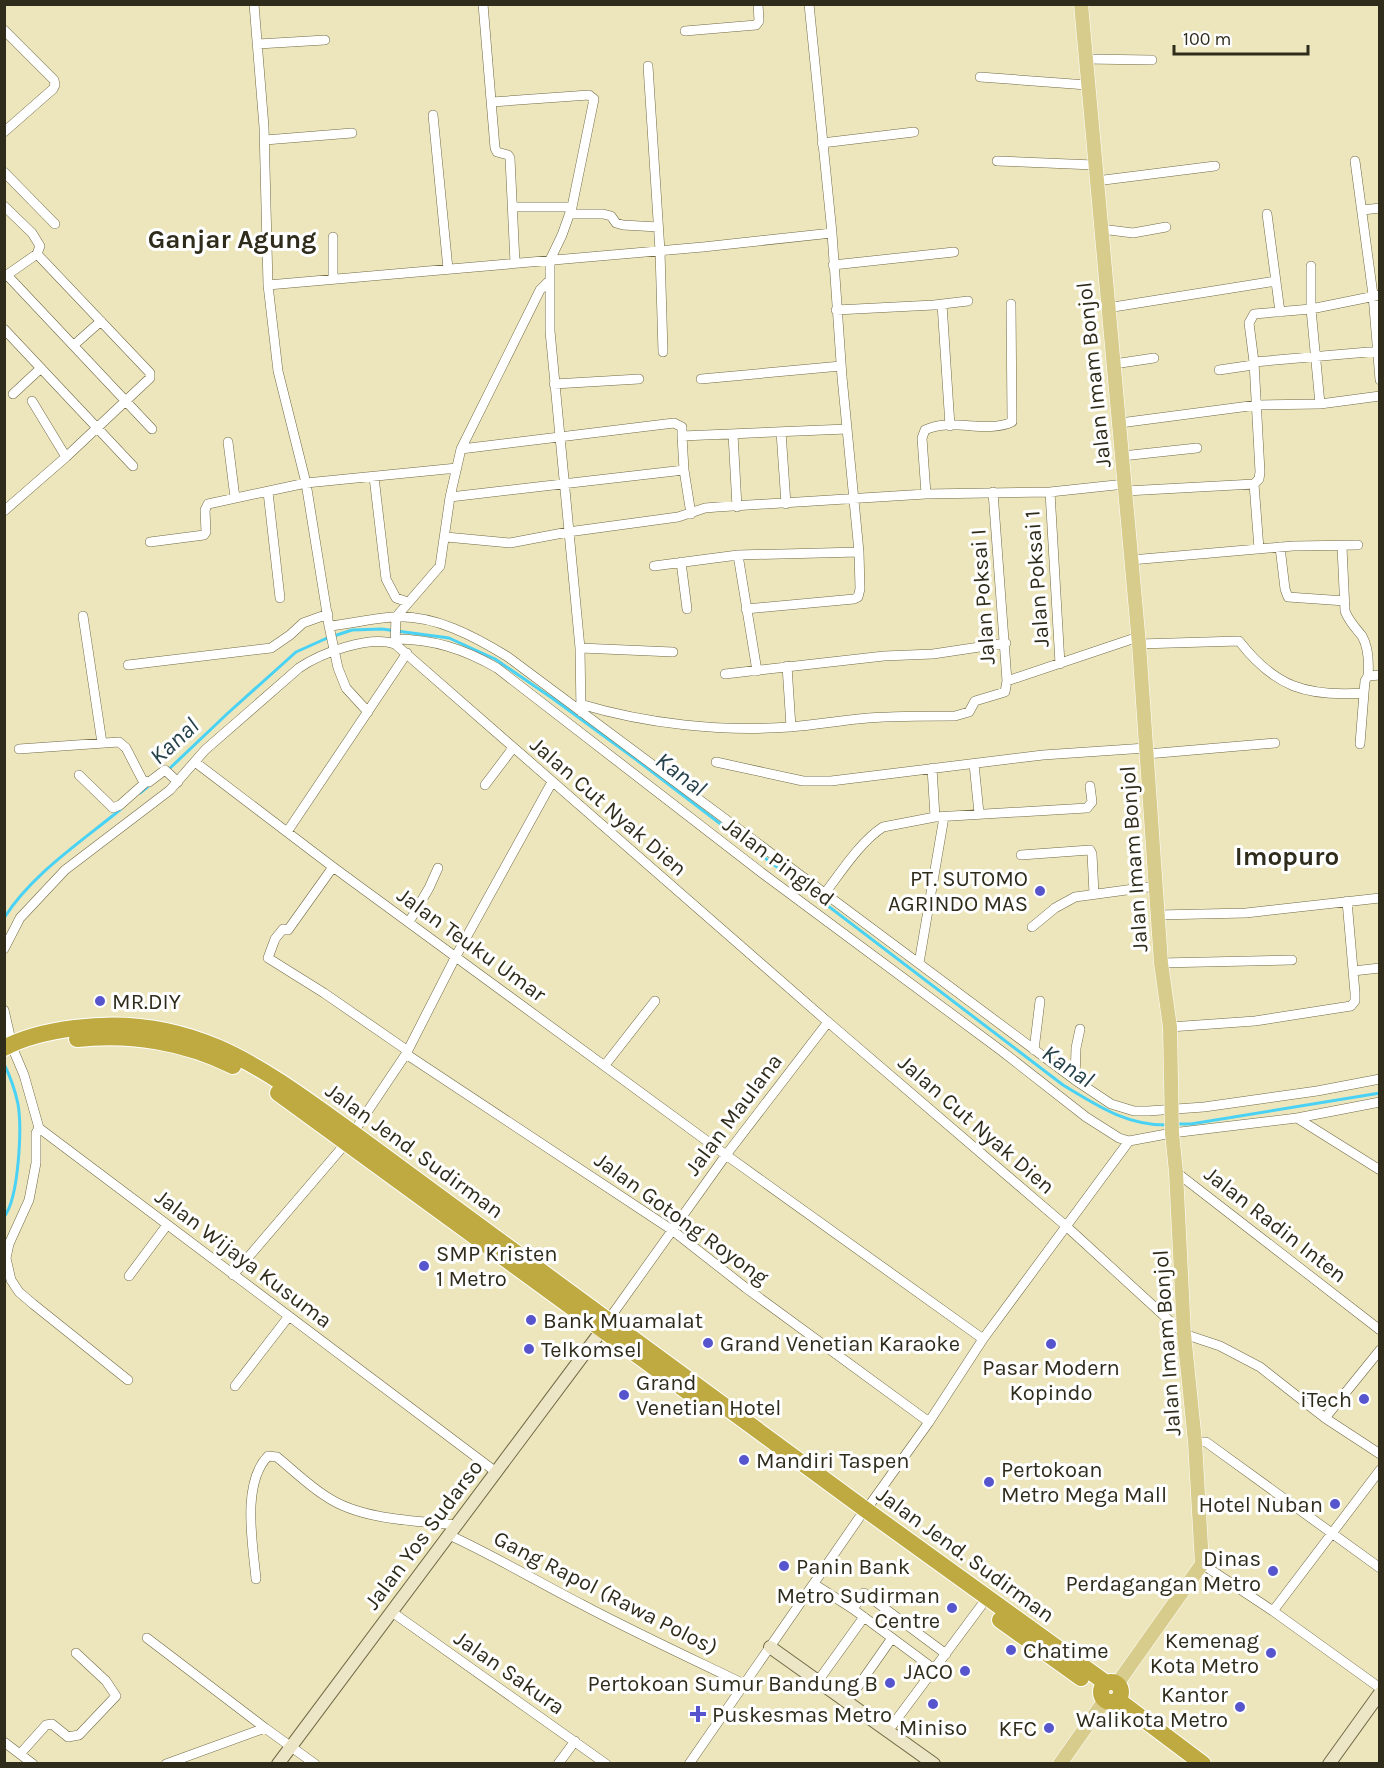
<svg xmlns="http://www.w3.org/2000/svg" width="1384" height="1768" font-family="Karla,sans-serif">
<rect width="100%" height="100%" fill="#ede6bd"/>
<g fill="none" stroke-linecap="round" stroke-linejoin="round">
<path stroke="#4ad2f5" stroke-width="3" d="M168,770L228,713L296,652L325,639L352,630L382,629L449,638L495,659L552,698L634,758L1063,1085C1098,1106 1127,1126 1169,1125
M140,793L151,784
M4,918C33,873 81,842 121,809
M4,1064C10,1076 15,1090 18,1104C22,1128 19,1198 4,1217
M1176,1124H1191L1380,1093"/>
<defs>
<path id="street" d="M254,4L264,127L268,285L278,371L306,483L329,626L338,668L346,688L368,712
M483,4L495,148L497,152L508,155L510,158L515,263
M4,30L54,80L55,85L53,89L4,132
M685,31L756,25L759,21L758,4
M258,44L325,40
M1085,59L1152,60
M648,66L660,251L663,352
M980,77L1087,85
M492,102L589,95L594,99L572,207L562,235L550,260V331L580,648L581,712
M433,115L448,269
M265,140L352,133
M822,143L914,132
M997,161L1094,165
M1355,161L1373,295L1380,380
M4,172L55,224
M1096,181L1215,166
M4,206L32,233L40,246L37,254L4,277
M513,207H572
M1363,210L1380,208
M570,214H603L611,216L616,223L623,225L658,227
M1267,214L1280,312
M1101,229L1133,233L1166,227
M333,237V279
M833,265L954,252
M1311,266V309L1320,404
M7,275L152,429
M268,285L703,247L832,233
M942,304L950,426
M1107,308L1276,281
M836,310L934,305L968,301
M4,329L133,466
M74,345L101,321
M1254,362L1380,351
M1114,364L1154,358
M1219,370L1253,365
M701,379L841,366
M554,384L639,379
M13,394L41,368
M32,401L66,457
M1120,423L1257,405L1320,404L1380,396
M781,432L786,504
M733,434L737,507
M682,436L684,470L691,514
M228,442L235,498
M461,449L674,423L682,427V436L847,429
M1122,456L1197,448
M374,477L386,579L396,598L408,602
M1126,491L1254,484
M268,492L280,598
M1050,492L1060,664
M926,494L922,438L925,430C951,417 986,434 1012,422L1011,304
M450,497L684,470
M4,511L66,457L150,378V373L37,254
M446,537L510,543L568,532L678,517L705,508L717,507L926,494L1050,492L1125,484
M150,542L204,535L206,532L205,510L208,504L306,483L457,468
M1280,547L1285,589L1288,597L1345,601
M1342,547L1345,611C1349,622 1356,628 1362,636C1369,648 1369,663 1368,676
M1259,549L1254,484L1259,479L1260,472L1254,362L1249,323L1254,314L1311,309L1380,295
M738,555L757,671
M1131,560L1293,546L1358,545
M681,562L687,609
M654,566L738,555L859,552
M746,609L854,599L858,597L860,589L859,552L842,377L832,233L809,4
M83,616L102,743
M329,626C351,624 372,618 394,617C435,615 474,636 508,657L1075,1080L1111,1104L1134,1111H1148L1204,1107L1317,1091L1380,1079
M395,639C433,639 464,649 497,668L762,873L1003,1052L1086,1117L1119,1138L1129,1141
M395,644L396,617L440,566L450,497L461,449L540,290L549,281
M1139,644L1239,641C1275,687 1306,697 1364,693L1365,681L1368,676L1380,675
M580,648L673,652
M128,665L271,648L290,635L303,623L328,614
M787,666L791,727
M725,674L884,656L933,654L1006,643
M1007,681L1138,637
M580,704C647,724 721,732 790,727C816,725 842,720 868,718C897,716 926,716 955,716L969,712L975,701L1005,692L1007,681L993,492
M1360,744L1364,693
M19,749L119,742L126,748L143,781L149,782L165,770L178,782
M1147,754L1275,743
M195,762L333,867L726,1155L983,1339
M716,762L803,781H831L1043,755L1146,748
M974,764L979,813
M932,768L935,817
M79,775L113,808L120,805L146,782
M485,785L513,748
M287,832L407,653
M1021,855L1090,850L1092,854L1094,894
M333,867L288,930L283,929L275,939L268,958L324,993L408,1051
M825,893C841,872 861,841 883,827L935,817L1087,808L1092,802L1090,786
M1158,915L1246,913L1380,898
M409,922L429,888L438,868
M1032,927L1055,908L1075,897L1156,886
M4,949L20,918L65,870L170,790L205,750L299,668C321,653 369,635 395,644L828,1022L1066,1226L1184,1334L1220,1346L1260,1367L1325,1418L1380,1454
M919,963L944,817
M1161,963L1292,960
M1353,971L1380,968
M4,1010L13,1049L24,1075L39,1128L496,1472
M1170,1027L1255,1021L1351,1006L1355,1001V993L1347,901
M1034,1050L1040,1001
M406,1054L672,1230L746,1288L929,1422
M605,1065L655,1001
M1075,1080L1076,1048L1080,1029
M1297,1118L1380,1102
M39,1128L36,1133V1163L29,1200L9,1244L6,1258L11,1280L19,1292L33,1304L128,1380
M353,1133L406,1054L456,956L552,782
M1176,1172L1380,1330
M233,1275L346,1143
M129,1276L167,1225
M609,1319L726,1155L828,1022
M235,1386L289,1316
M1325,1418L1380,1350
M1195,1442H1206L1380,1568
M866,1510L929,1422L983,1339L1129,1141L1172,1133L1297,1118L1380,1170
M449,1535C495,1556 538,1582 583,1605C636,1633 690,1658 744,1684
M1202,1564L1273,1611L1380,1688
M256,1579C253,1545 241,1484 268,1456L277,1457C293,1470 309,1486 327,1497C361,1520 417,1521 457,1525
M814,1584L853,1609L864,1593L946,1654
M853,1609L934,1669
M1273,1611L1380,1470
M392,1612L606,1764
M147,1638L265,1728
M818,1681L864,1617
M847,1702L892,1638
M888,1731L981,1606
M4,1742L33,1764
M20,1754L46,1725L52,1724L68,1737L79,1735L116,1696L106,1681L76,1653
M166,1764L265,1728L315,1764
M558,1764L575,1741
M689,1764L859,1518"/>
<path id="secondary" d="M770,1647L934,1764
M278,1764L602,1330
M1329,1764L1380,1693"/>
<path id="primary" d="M1081,4L1139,644L1161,963L1170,1027L1172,1133L1176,1172L1184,1334L1195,1442L1202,1564L1117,1684
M1060,1764L1105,1700"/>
<path id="highway" d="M77,1039C130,1033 185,1042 233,1066
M4,1048C26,1036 51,1031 75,1028C192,1012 264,1069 353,1133L866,1510L1106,1683
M278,1093L703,1403
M1000,1620L1081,1678
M1101 1692a10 10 0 1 1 20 0a10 10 0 1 1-20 0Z
M1118,1700L1203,1764"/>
</defs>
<use href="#street" stroke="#716a45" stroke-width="10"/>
<use href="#secondary" stroke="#716a45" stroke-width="14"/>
<use href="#primary" stroke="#fff" stroke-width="15"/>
<use href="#highway" stroke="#fff" stroke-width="18"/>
<use href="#street" stroke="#fff" stroke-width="9"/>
<use href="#secondary" stroke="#ece6c6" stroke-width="12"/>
<use href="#primary" stroke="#d8cc8c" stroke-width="14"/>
<use href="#highway" stroke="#beaa40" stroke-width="16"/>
</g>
<g fill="#5755cd" stroke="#fff" stroke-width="2">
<circle cx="1040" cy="891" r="6"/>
<circle cx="100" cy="1001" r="6"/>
<circle cx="424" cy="1266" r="6"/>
<circle cx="531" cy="1320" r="6"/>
<circle cx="708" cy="1343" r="6"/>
<circle cx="1051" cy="1344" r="6"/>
<circle cx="529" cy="1349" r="6"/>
<circle cx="624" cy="1395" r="6"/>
<circle cx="1364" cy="1399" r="6"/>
<circle cx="744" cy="1460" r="6"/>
<circle cx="989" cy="1482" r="6"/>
<circle cx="1335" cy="1504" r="6"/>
<circle cx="784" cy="1566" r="6"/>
<circle cx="1273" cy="1571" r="6"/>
<circle cx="952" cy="1608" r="6"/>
<circle cx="1011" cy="1650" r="6"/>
<circle cx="1271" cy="1653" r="6"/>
<circle cx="965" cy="1671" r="6"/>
<circle cx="890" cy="1683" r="6"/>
<circle cx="933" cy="1704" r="6"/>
<circle cx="1240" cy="1707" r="6"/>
<path d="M695 1705h6v6h6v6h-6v6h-6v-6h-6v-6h6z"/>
<circle cx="1049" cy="1728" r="6"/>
</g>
<g text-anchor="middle" stroke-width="6" stroke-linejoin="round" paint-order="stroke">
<g font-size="22" fill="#2f2c1c" stroke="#fff">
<text transform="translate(1093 375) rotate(-96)" y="8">Jalan Imam Bonjol</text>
<text transform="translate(1036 579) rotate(-94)" y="8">Jalan Poksai 1</text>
<text transform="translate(982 597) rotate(-94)" y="8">Jalan Poksai I</text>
<text transform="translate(609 806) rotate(41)" y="8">Jalan Cut Nyak Dien</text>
<text transform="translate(1133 859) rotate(-94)" y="8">Jalan Imam Bonjol</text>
<text transform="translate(779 861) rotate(37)" y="8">Jalan Pingled</text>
<text transform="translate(472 944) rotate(36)" y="8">Jalan Teuku Umar</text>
<text transform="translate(733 1114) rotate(-53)" y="8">Jalan Maulana</text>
<text transform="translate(977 1124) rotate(41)" y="8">Jalan Cut Nyak Dien</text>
<text transform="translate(415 1150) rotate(36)" y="8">Jalan Jend. Sudirman</text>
<text transform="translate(682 1218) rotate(36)" y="8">Jalan Gotong Royong</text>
<text transform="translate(1276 1224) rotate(38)" y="8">Jalan Radin Inten</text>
<text transform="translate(244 1258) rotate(37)" y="8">Jalan Wijaya Kusuma</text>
<text transform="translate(1166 1343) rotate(-94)" y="8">Jalan Imam Bonjol</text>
<text transform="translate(423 1534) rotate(-53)" y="8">Jalan Yos Sudarso</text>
<text transform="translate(966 1554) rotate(36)" y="8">Jalan Jend. Sudirman</text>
<text transform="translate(606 1592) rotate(27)" y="8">Gang Rapol (Rawa Polos)</text>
<text transform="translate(510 1672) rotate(35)" y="8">Jalan Sakura</text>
</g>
<g font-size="22" fill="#2f2c1c" stroke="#fff" text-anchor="start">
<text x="1028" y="886" text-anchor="end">PT. SUTOMO<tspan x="1028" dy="25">AGRINDO MAS</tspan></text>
<text x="112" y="1009">MR.DIY</text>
<text x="436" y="1261">SMP Kristen<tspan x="436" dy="25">1 Metro</tspan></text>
<text x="543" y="1328">Bank Muamalat</text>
<text x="720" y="1351">Grand Venetian Karaoke</text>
<text x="541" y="1357">Telkomsel</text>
<text x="1051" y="1375" text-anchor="middle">Pasar Modern<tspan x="1051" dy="25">Kopindo</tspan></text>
<text x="636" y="1390">Grand<tspan x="636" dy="25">Venetian Hotel</tspan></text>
<text x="1352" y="1407" text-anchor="end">iTech</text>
<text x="756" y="1468">Mandiri Taspen</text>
<text x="1001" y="1477">Pertokoan<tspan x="1001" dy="25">Metro Mega Mall</tspan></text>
<text x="1323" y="1512" text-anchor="end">Hotel Nuban</text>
<text x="1261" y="1566" text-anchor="end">Dinas<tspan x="1261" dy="25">Perdagangan Metro</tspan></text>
<text x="796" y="1574">Panin Bank</text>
<text x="940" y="1603" text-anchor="end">Metro Sudirman<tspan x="940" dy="25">Centre</tspan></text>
<text x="1259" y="1648" text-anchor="end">Kemenag<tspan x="1259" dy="25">Kota Metro</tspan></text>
<text x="1023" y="1658">Chatime</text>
<text x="953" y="1679" text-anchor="end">JACO</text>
<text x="878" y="1691" text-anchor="end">Pertokoan Sumur Bandung B</text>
<text x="1228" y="1702" text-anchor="end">Kantor<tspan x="1228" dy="25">Walikota Metro</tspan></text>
<text x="712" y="1722">Puskesmas Metro</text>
<text x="933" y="1735" text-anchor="middle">Miniso</text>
<text x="1037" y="1736" text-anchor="end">KFC</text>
</g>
<g font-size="24" font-style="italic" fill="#25414a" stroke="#fff">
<text transform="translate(174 741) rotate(-42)" y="8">Kanal</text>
<text transform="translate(681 774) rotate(37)" y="8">Kanal</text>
<text transform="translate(1068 1066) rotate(34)" y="8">Kanal</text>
</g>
<g font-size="26" font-weight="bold" fill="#2f2c1c" stroke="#fff">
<text x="232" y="248">Ganjar Agung</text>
<text x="1287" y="865">Imopuro</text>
</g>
</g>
<rect width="1384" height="1768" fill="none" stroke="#2f2c1c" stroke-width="12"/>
<path d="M1174 45v9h134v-9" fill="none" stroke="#2f2c1c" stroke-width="3"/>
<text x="1183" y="45" font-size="18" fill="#2f2c1c" stroke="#ffffff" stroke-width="4.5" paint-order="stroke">100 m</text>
</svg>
